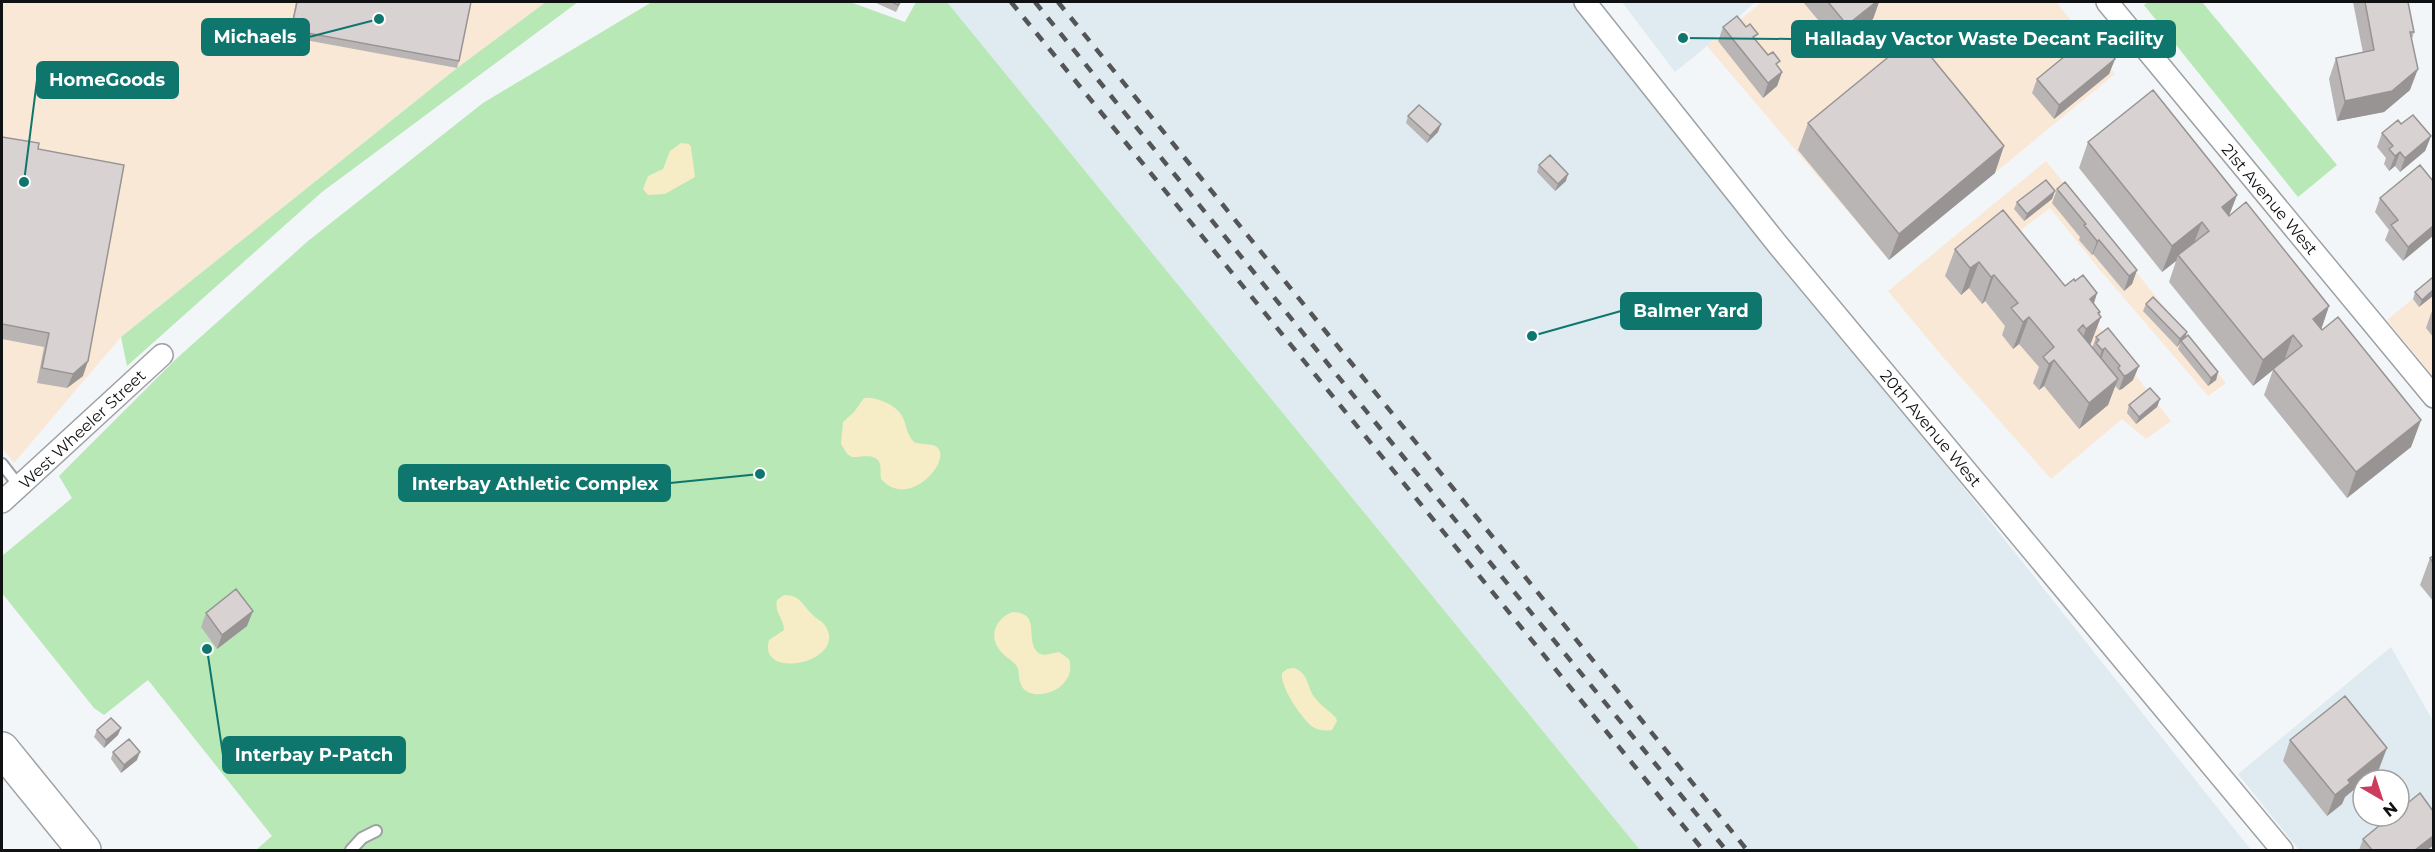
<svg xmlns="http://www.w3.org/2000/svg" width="2435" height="852" font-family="Montserrat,sans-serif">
<rect width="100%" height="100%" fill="#f2f6f9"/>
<path fill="#fae8d7" d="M2,2H547L457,68L121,337L14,463L2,448Z
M1762,2H2056L2115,74L1889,260L1707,46Z
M2046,161L2226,383L2208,396L2099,269L2050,208L2009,239L2072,292L2171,421L2146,439L2122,419L2051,479L1942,356L1888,291Z
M2433,282V377L2387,320Z"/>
<path fill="#dfeaf1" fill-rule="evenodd" d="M947,2H1578L2251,850H1640Z
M1622,2H1755L1707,46L1675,72Z
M2391,647L2433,721V850H2299L2238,774ZM2363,780H2399V816H2363Z"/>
<path fill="#b7e8b5" d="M546,2H578L322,192L127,366L121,337L457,68Z
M652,2H850L905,22L916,2H947L1640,850H256L272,836L148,680L104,715L94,708L2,593V556L72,498L59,476L176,359L308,241L483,103Z
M2148,2H2202L2337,165L2298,197L2144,5Z"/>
<path fill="#f6ecc6" d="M681,143L689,144L691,147L695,177L665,194L648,195L643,189L648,176L663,169L670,151Z
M864,398C875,396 897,405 902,416C907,425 906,434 914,442C921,445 932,443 937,447C953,460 909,511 881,479C880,474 881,468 880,464C876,452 860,458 852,457L847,454L841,444L843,422L854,412Z
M784,595C802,595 802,606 813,615C816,619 821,620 824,624C852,661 757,683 769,640L784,630C784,618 774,613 777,600Z
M1013,612C1042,613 1024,638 1038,653L1044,655L1059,652L1069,659C1072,668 1070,677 1063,684C1054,695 1025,701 1020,682C1018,676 1020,670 1016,665C1011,659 1003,656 999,649C988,635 997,617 1013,612Z
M1294,668C1309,673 1307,688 1315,698C1321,706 1330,711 1336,718L1337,721L1332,730C1326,731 1319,731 1313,727C1302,719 1280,687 1282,673L1287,669Z"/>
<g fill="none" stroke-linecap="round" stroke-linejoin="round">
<defs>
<path id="lane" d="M2,464L19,486
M351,850L362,838L376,831"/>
<path id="street" d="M1585,2L1778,245L2282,850
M2107,2L2434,397
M2,502L162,355"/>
<path id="primary" d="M2,749L84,850"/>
</defs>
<use href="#lane" stroke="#9ea1a4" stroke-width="14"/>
<use href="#street" stroke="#9ea1a4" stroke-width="24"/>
<use href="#primary" stroke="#9ea1a4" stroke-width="36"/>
<use href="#lane" stroke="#fff" stroke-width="10"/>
<use href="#street" stroke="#fff" stroke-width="21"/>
<use href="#primary" stroke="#fff" stroke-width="33"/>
<path stroke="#535556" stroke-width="4.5" stroke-dasharray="10 10" stroke-linecap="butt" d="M1011,2L1703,850
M1035,2L1392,443L1726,850
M1058,2L1747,850"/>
</g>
<path fill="#bab5b5" d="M296,2H471L459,61L457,68L289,37Z
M874,2H901L896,12Z
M1803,2H1879L1873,19L1839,45Z
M2353,2H2408L2414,32L2412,39L2410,90L2384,112L2337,121L2329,79L2336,58L2363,53Z
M1723,27L1755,39L1782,72L1777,86L1763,98L1718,41Z
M2115,59L2109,74L2054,119L2032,93L2037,79Z
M1408,116L1441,124L1438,132L1427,143L1406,123Z
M1808,123L1995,173L1889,260L1798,150Z
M2401,124L2431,136L2425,151L2400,172L2395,166L2389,171L2384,164L2386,158L2377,147L2382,133Z
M2,137L38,149L83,376L67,388L37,383L44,347L2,339Z
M2088,142L2237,195L2229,215L2329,306L2321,329L2421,420L2411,447L2347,498L2264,395L2273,370L2253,386L2169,282L2176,261L2162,272L2079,168Z
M1539,165L1566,181L1555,191L1537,172Z
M2433,181L2403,261L2385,240L2389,230L2375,212L2380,198Z
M2057,189L2137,270L2132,284L2124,291L2093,254L2092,255L2079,240L2080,237L2052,203Z
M2055,191L2052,199L2024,221L2014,209L2017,202Z
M1955,249L2065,286L2075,281L2097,293L2094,304L2099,314L2091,343L2090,344L2092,348L2096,337L2133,380L2122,389L2119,390L2115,386L2108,405L2079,429L2044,386L2039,390L2033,383L2039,367L2019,344L2013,349L2002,335L2005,326L1985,301L1982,304L1969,288L1961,295L1945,276Z
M2433,277L2419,307L2413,299L2415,292Z
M2146,304L2187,332L2185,338L2218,372L2216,380L2208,386L2178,349L2180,344L2177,347L2143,311Z
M2433,311V337L2426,328L2431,313Z
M2160,399L2157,407L2136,424L2127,413L2129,405Z
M2433,556V601L2420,585L2430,558Z
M206,613L247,626L217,649L201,627Z
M97,730L118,735L104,748L94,737Z
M2290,740L2379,769L2345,797L2342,804L2327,816L2283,761Z
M113,752L137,760L121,773L111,759Z
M2433,811V846L2427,850H2359L2363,839Z"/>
<path fill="#979493" d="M1876,2H1879L1873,19L1839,45L1847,25Z
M2115,59L2109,74L2054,119L2059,105Z
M2418,69L2410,90L2384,112L2337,121L2345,101Z
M1782,72L1777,86L1763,98L1768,83Z
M1441,124L1438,132L1427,143L1430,136Z
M2431,136L2425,151L2400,172L2405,158Z
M2004,146L1995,173L1889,260L1899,234Z
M2400,152L2395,166L2389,171L2395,156Z
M1568,174L1566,181L1555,191L1558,184Z
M2055,191L2052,199L2024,221L2027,214Z
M2237,195L2227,221L2222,207Z
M2202,222L2192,248L2178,255L2176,261L2162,272L2172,246Z
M2433,226V236L2403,261L2408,247Z
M2099,240L2093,254L2092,255L2097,241Z
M1979,262L1969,288L1961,295L1970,268Z
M2137,270L2132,284L2124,291L2129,276Z
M1994,275L1985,301L1982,304L1991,277Z
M2433,290V296L2419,307L2422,300Z
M2097,293L2088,320L2090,299Z
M2329,306L2320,333L2313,319Z
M2100,312L2097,320L2101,317L2091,343L2076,356L2086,329Z
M2029,317L2019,344L2013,349L2023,322Z
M2187,332L2184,339L2181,341L2177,347L2180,339Z
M2293,335L2284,361L2253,386L2263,360Z
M2105,348L2100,362L2097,365L2102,350Z
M2054,360L2044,386L2039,390L2049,364Z
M88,361L83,376L67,388L73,374Z
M2139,366L2133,380L2122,389L2119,390L2124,376Z
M2218,372L2216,380L2208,386L2211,378Z
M2118,379L2108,405L2079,429L2089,403Z
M2160,399L2157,407L2136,424L2139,417Z
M2421,420L2411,447L2347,498L2356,472Z
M253,611L247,626L217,649L222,635Z
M121,728L118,735L104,748L106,740Z
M2387,748L2379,769L2366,780H2363V782L2345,797L2342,804L2327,816L2335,795L2348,780Z
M140,752L137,760L121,773L124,765Z
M2433,836V846L2427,850H2415Z"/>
<path fill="#d8d3d2" stroke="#979493" stroke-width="1.5" d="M297,2H471L459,61L291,30Z
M892,2H900L898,5Z
M1828,2H1876L1847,25Z
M2365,2H2408L2414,32H2410L2418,69L2392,91L2345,101L2336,58L2374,50Z
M1737,16L1746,27L1750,24L1758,34L1753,37L1768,55L1773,52L1780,61L1776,64L1782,72L1768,83L1723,27Z
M2093,33L2115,59L2059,105L2037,79Z
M1914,36L2004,146L1899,234L1808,123Z
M2153,90L2237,195L2222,207L2229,216L2246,202L2329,306L2313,319L2322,330L2338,317L2421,420L2356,472L2273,369L2302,346L2293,335L2263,360L2178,255L2209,231L2202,222L2172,246L2088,142Z
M1419,105L1441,124L1430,136L1408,116Z
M2413,115L2431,136L2405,158L2400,152L2395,156L2389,149L2393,146L2382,133L2398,120L2401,124Z
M2,137L39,143L38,149L124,165L88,361L73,374L42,368L49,333L2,324Z
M1550,155L1568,174L1558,184L1539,165Z
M2420,165L2433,181V226L2408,247L2391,225L2398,220L2380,198Z
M2046,180L2055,191L2027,214L2017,202Z
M2065,182L2137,270L2129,276L2099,240L2097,241L2084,225L2086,224L2057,189Z
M2003,210L2065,286L2074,279L2075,281L2083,275L2097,293L2090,299L2100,312L2098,313L2101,317L2086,329L2083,325L2078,330L2118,379L2089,403L2054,360L2049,364L2043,357L2054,347L2029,317L2023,322L2011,308L2018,303L1994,275L1991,277L1979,262L1970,268L1955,249Z
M2433,277V290L2422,300L2415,292Z
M2153,297L2187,332L2180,339L2146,304Z
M2108,328L2139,366L2127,375L2124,376L2118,368L2120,366L2105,348L2102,350L2096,343L2099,340L2096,337Z
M2188,335L2218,372L2211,378L2181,341Z
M2150,388L2160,399L2139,417L2129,405Z
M2433,556V563L2430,558Z
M236,589L253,611L222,635L206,613Z
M2345,696L2387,748L2348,780L2350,783L2335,795L2290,740Z
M111,718L121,728L106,740L97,730Z
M129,739L140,752L124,765L113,752Z
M2420,793L2433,811V836L2415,850H2372L2363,839L2391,816H2399V810Z"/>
<g text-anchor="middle" stroke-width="5" stroke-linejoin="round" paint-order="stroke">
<g font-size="16" fill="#101112" stroke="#fff">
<text transform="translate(2270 199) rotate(50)" y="6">21st Avenue West</text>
<text transform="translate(1931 428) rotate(50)" y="6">20th Avenue West</text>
<text transform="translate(82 429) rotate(-43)" y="6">West Wheeler Street</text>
</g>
</g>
<path fill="none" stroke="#0f766e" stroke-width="2" d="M379 19L309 37M1683 38L1792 39M24 182L37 80M1532 336L1621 311M760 474L670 483M207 649L223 755"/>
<g fill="#0f766e" stroke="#fff" stroke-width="2">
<circle cx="379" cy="19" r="6"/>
<circle cx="1683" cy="38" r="6"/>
<circle cx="24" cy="182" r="6"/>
<circle cx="1532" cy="336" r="6"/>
<circle cx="760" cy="474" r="6"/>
<circle cx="207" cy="649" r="6"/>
</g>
<g fill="#0f766e" stroke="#0f766e" stroke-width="2">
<rect x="202" y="19" width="107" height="36" rx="6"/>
<rect x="1792" y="21" width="383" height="36" rx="6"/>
<rect x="37" y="62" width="141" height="36" rx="6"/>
<rect x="1621" y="293" width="140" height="36" rx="6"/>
<rect x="399" y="465" width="271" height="36" rx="6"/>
<rect x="223" y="737" width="182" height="36" rx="6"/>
</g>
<g font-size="18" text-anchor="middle" font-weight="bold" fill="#fff">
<text x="255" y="43">Michaels</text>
<text x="1984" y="45">Halladay Vactor Waste Decant Facility</text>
<text x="107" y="86">HomeGoods</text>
<text x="1691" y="317">Balmer Yard</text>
<text x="535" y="490">Interbay Athletic Complex</text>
<text x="314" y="761">Interbay P-Patch</text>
</g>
<rect width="2435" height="852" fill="none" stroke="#101112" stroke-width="6"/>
<g transform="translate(2381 798) rotate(141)"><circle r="28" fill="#ffffff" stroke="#9fa0a0" stroke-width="1.5"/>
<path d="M0-4.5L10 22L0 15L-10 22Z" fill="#cc3c5c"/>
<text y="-9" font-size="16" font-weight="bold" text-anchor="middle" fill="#101112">N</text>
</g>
</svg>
